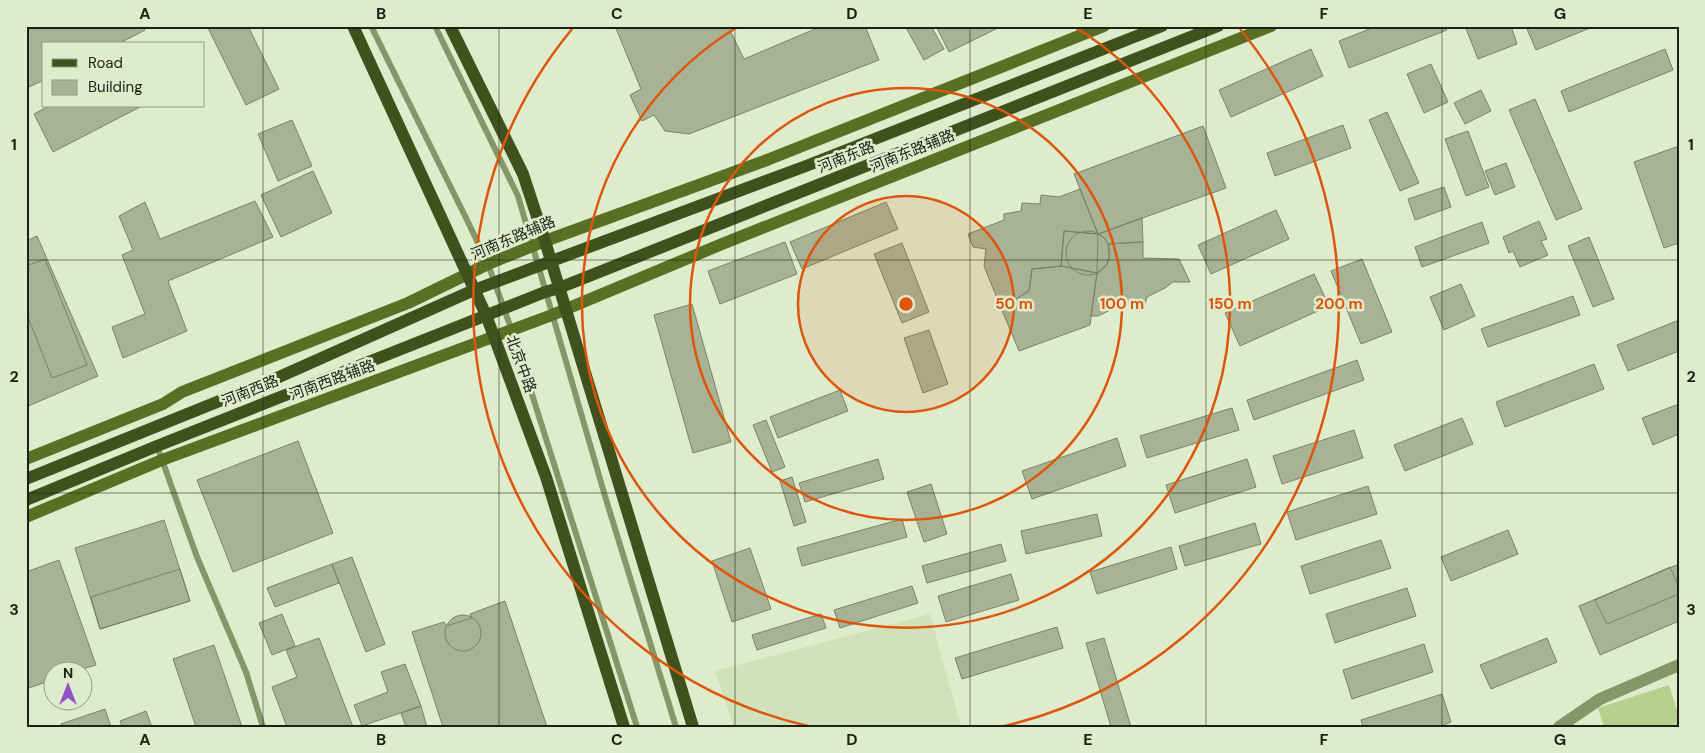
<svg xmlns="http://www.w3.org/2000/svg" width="1705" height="753" font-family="'DM Sans','Noto Sans SC',sans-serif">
<rect width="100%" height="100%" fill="#dfeccc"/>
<path fill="#d1e1b9" d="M930,614L961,727H734L715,671Z"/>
<path fill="#b7d08e" d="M1669,685L1679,716V727H1604L1598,708Z"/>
<path fill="#a7b394" stroke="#788467" d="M26,26H143L145,30L118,44H44V80L29,87L26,81Z
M207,26H248L279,89L246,105Z
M615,26H728L744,59L822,26H865L879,60L689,134L665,131L654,115L642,121L630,95L641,89Z
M905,26H931L944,49L924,60Z
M936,26H1002L949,52Z
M1377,26H1445L1447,30L1349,68L1339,41Z
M1465,26H1511L1517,44L1478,59Z
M1534,26H1595L1536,50L1527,29Z
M1311,49L1323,76L1231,117L1219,90Z
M1665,49L1673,70L1569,112L1561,91Z
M1431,64L1448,102L1424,113L1407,74Z
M1481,90L1491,111L1465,124L1454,103Z
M1535,99L1582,209L1556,220L1509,110Z
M49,106H142L53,152L34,114Z
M1387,112L1419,183L1400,191L1369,120Z
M292,120L312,166L278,181L258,134Z
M1343,125L1351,148L1275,176L1267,153Z
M1203,126L1226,188L1098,234L1074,174Z
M1468,131L1489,187L1466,196L1445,139Z
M1679,146V243L1664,248L1634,162Z
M1506,163L1515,187L1495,195L1485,171Z
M313,171L332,213L281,237L261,195Z
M1444,187L1451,207L1415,220L1408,199Z
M1080,189L1098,234L1064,231L1061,266L1032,269L1029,291L1001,308L984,266L986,249L973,247L968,234L1004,220V214L1021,211L1022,203L1040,204L1041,195L1059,197Z
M255,201L273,237L168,281L187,331L123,358L112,327L145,314L122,255L133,250L119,216L145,202L160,239Z
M886,202L898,229L802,269L790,242Z
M1276,210L1289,239L1211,274L1198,245Z
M1142,218L1143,242L1108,244L1104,238L1098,234Z
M1539,221L1547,239L1541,241L1548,255L1520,267L1513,251L1509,253L1503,237Z
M1482,222L1489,243L1422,267L1415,247Z
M1064,231L1098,234L1097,273L1061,266Z
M1066 253a22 22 0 1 1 44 0a22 22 0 1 1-44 0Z
M37,236L98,376L26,407V241Z
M1589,237L1614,299L1593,307L1568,246Z
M785,242L797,274L720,304L708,271Z
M1143,242V258L1179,259L1190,282H1173L1165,288L1147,297L1145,304H1122L1098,316H1091L1097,273L1107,264L1109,257L1108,244Z
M902,243L929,312L902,323L874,254Z
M45,259L87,365L52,378L26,312V266Z
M1362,259L1392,332L1361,344L1331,271Z
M1061,266L1097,273L1090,325L1019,351L1001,308L1029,291L1032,269Z
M1314,274L1329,306L1240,346L1225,313Z
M1461,284L1475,316L1444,330L1430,297Z
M1573,296L1580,315L1488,347L1481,329Z
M692,304L731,442L693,453L654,315Z
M1679,320V351L1628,371L1617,345Z
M929,330L948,384L923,393L904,338Z
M1357,360L1364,380L1254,420L1247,400Z
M1594,364L1604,389L1505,427L1496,402Z
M840,390L848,411L778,438L770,417Z
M1679,404V434L1653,445L1642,418Z
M1232,408L1239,430L1147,458L1140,436Z
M1462,418L1473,444L1405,471L1394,445Z
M766,420L785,467L772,472L753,425Z
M1354,430L1363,458L1282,484L1273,456Z
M1117,438L1126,466L1032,499L1022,471Z
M298,441L333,533L233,572L197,480Z
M878,459L884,479L805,502L799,483Z
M1247,459L1256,487L1175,513L1166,485Z
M792,477L806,522L794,526L780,481Z
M931,484L947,534L924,542L907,492Z
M1368,486L1377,514L1296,540L1287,512Z
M1097,514L1102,536L1026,554L1021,531Z
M902,519L907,537L802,566L797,548Z
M164,520L190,601L100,629L75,548Z
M1255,523L1261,544L1185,566L1179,546Z
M1508,530L1518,554L1451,581L1441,557Z
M1381,540L1391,568L1310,594L1301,566Z
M1001,544L1006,561L927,583L922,566Z
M1171,547L1177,569L1097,594L1090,572Z
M750,548L771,609L732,622L712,561Z
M352,557L385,644L366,652L332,564Z
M59,560L96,665L79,670H52V680L26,689V572Z
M332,564L339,583L275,607L267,588Z
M1679,564V621L1600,655L1579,606Z
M1670,567L1679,587V594L1607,624L1595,600Z
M180,569L190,601L100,629L91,597Z
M1011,574L1019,600L946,622L938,596Z
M912,586L918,603L840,628L834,610Z
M1407,588L1416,616L1335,643L1326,614Z
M505,601L547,727H443L412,632L444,622L446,626L472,618L470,614Z
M282,614L295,646L272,655L259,623Z
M821,614L826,628L757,650L752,635Z
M445 633a18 18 0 1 1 36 0a18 18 0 1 1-36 0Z
M1057,627L1063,648L962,679L955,658Z
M319,638L353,727H287L272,687L297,677L286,650Z
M1104,638L1131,727H1111L1086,643Z
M1547,638L1557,662L1491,689L1480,665Z
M1424,644L1433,672L1352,699L1343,670Z
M214,645L242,727H196L173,659Z
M405,664L421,706L362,726L354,705L388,692L381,672Z
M1442,694L1451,722L1438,727H1363L1361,720Z
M421,706L427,727H406L401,713Z
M105,709L111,727H62L61,724Z
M146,711L152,727H122L120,721Z"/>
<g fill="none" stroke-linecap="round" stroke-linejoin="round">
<path stroke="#859768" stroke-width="6" d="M371,26L467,220L488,264L512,331L637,727
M435,26L518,196L605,496L676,727
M157,446L197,557L246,672L263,727"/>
<path stroke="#859768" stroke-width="12" d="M1559,727L1600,699L1679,665"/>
<path stroke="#577024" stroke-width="12" d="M26,459L163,404L182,392L408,303L488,264L545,241L767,160L1104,26
M26,517L162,460L552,315L722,244L1271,26"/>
<path stroke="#3f511c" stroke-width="12" d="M353,26L486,315L546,477L624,727
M450,26L523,174L545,241L693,727
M26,479L279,377L474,290L806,166L1162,26
M26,500L157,446L545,292L559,288L1218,26"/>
</g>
<path fill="none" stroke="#1c2115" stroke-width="1" stroke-opacity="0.55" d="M263,26V727M499,26V727M735,26V727M970,26V727M1206,26V727M1442,26V727M26,260H1679M26,493H1679"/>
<circle cx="906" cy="304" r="108" fill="#de560c" fill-opacity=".12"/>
<g fill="none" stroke="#de560c" stroke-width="2.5">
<circle cx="906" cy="304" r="108"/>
<circle cx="906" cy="304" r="216"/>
<path d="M1073 26A324 324 0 1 1 739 26"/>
<path d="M812 727A433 433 0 0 1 572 29M1240 29A433 433 0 0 1 1000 727"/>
</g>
<g text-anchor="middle" stroke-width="5" stroke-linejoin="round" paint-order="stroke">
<g font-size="15" fill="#1c2115" stroke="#dfeccc">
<text transform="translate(912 151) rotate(-22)" y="5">河南东路辅路</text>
<text transform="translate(846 157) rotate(-22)" y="5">河南东路</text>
<text transform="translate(513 238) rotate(-23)" y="5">河南东路辅路</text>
<text transform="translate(521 364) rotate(70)" y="5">北京中路</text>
<text transform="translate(332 380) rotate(-20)" y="5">河南西路辅路</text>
<text transform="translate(250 391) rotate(-22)" y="5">河南西路</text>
</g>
</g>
<circle cx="906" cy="304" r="8" fill="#de560c" stroke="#dfeccc" stroke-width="2.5"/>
<g font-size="15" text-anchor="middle" font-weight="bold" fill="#de560c" stroke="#dfeccc" stroke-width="5" stroke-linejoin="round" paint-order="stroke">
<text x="1014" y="309">50 m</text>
<text x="1122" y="309">100 m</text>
<text x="1230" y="309">150 m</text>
<text x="1339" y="309">200 m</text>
</g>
<rect width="1705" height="753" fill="none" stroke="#dfeccc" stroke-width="55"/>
<rect x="42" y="42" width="162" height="65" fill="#dfeccc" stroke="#919b83"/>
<rect x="52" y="59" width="25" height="8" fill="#3f511c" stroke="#919b83"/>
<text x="88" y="68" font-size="15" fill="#1c2115">Road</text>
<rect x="52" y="80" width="25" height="15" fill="#a7b394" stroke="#919b83"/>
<text x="88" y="92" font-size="15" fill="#1c2115">Building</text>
<g transform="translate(68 686)"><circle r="24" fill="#dfeccc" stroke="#919b83"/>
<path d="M0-4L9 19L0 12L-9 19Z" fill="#9052c8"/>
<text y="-8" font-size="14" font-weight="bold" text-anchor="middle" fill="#1c2115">N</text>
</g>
<rect x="28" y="28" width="1650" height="698" fill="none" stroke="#1c2115" stroke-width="2"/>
<g font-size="16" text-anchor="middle" font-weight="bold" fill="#1c2115">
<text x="145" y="19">A</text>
<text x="381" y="19">B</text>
<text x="617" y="19">C</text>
<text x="852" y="19">D</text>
<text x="1088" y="19">E</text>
<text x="1324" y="19">F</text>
<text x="1560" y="19">G</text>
<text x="14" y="150">1</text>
<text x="1691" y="150">1</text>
<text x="14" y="382">2</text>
<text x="1691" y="382">2</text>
<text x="14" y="615">3</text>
<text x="1691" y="615">3</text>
<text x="145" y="745">A</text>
<text x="381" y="745">B</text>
<text x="617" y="745">C</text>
<text x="852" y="745">D</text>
<text x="1088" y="745">E</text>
<text x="1324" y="745">F</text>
<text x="1560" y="745">G</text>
</g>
</svg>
